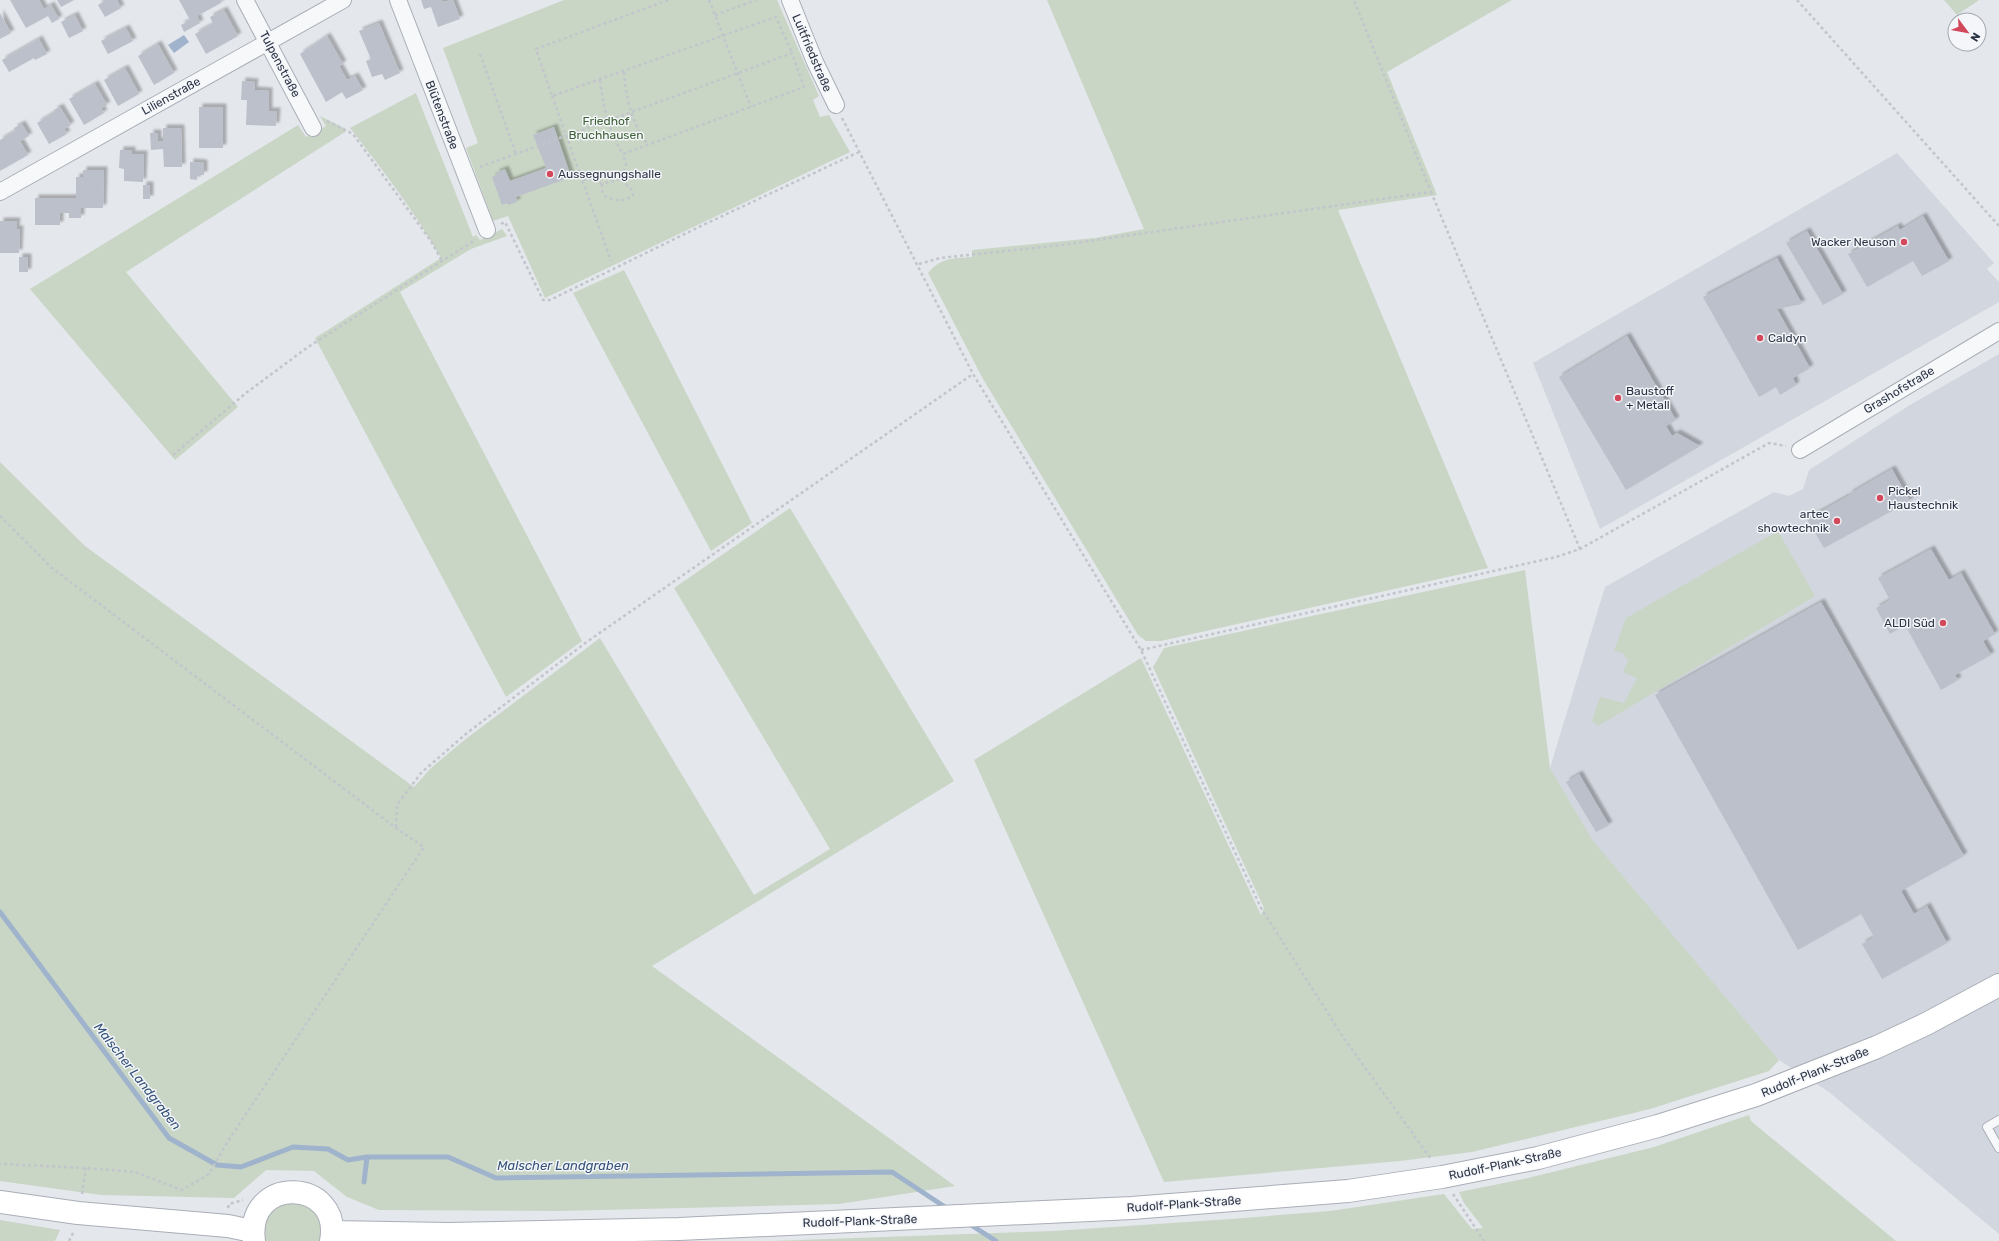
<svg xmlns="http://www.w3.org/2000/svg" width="1999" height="1241" font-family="Rubik,sans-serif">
	<defs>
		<filter id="shadow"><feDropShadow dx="3.5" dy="-3.5" stdDeviation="1" flood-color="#0004"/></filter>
	</defs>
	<rect width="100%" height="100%" fill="#e4e7ec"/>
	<path fill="#d2d6de" d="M1897,153L1994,263L1987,269L1999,282V302L1600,529L1533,363Z
		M1999,354V1234L1829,1092L1779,1060L1592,841L1550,768L1605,587L1774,492L1789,496L1803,489L1809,470L1910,405Z"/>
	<path fill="#c9d6c5" d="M564,0H777L819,96L813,100L820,117L829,115L850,152L545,298L508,216L493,221L466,148L478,143L443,48Z
		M1047,0H1512L1387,72L1437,195L1338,210L1488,568L1161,641H1146L1138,635L983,379L928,273C942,257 952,259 972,257V250L1095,238L1144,229Z
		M1944,0H1979L1957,15Z
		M416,93L473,237L476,235L480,240L502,229L507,236L471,249L400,292L582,641L506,697L315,338L441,258C415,212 382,169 350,128Z
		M320,116L346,129L345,132L126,272L238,407L175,460L30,289L298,125L306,137L326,126Z
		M624,270L752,523L711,551L573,293Z
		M0,462L85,546L414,787L431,768L467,738L600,638L754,895L830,849L674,588L790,508L954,781L652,966L955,1186L839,1204L560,1211L379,1210L347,1197L314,1171L266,1170L234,1198L101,1195L0,1181Z
		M1778,531L1815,596L1598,726L1592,721L1600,697L1624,703L1637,678L1623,672L1628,661L1623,653L1614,651L1626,618Z
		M1525,570L1550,768L1593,841L1779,1060L1769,1071L1650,1109L1472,1152L1400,1161L1164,1182L974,760L1141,658L1261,915L1264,908L1153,667L1164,648Z
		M1749,1115L1751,1121L1896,1241H770L1054,1231L1231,1219L1330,1211L1444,1194L1472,1229L1483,1228L1464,1203L1459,1192L1528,1178L1654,1147Z
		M304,1202L320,1216L322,1241H263L262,1224L273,1206Z
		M0,1220L60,1230L55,1241H0Z"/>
	<path fill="#9fb4cc" d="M184,35L189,42L174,53L168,45Z"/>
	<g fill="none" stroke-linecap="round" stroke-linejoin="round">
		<path stroke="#9fb4cc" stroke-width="5" d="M0,912L169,1138L217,1165L241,1167L293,1147L328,1149L348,1160L367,1157H448L496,1178L892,1172L948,1209
			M364,1182L367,1157
			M968,1223L996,1241"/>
	</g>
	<path fill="#bbc0ca" filter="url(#shadow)" d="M10,0H39L44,9L51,5L59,19L52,23L48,16L26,28Z
		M57,0H74L61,7Z
		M106,0H117L121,8L105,17L98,5Z
		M179,0H220L221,3L197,16L200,23L184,32L181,25L190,20Z
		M421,0H441L442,2L453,0L460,19L438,27L431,7L424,9Z
		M224,10L238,36L206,54L195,34L213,24L210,17Z
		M0,13L11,33L0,39Z
		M75,15L83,31L69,38L61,22Z
		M379,23L400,73L385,80L382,74L372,77L366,61L371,59L359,31Z
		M126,28L133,41L108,54L101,41Z
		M327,36L343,64L339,66L347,80L355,76L363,90L346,99L342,92L326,102L300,54Z
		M39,39L47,54L35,60L34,58L9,72L2,60Z
		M158,44L174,73L154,85L138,56Z
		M125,68L139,94L118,106L104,80Z
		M242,81L255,82L254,90L269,91V111H277L276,126L246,125L247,100H241Z
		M95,84L107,105L101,108L104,113L84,125L69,99Z
		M60,107L71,125L64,129L67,134L49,144L37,123L55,112L54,110Z
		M199,107H223V148H199Z
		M22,124L29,136L20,141L28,155L0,171V140L15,131L14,128Z
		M554,127L571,177L516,197L517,202L508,205L507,203L502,205L492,177L497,175L496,173L505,169L510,181L546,168L533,135Z
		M163,128H181L182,167H164L163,149L151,150L150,133H158V141H163Z
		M120,150H132V154H144L143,182L124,181V169L119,168Z
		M190,162L204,163V175H197V180L190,179Z
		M83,170H104L103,208H81V218H69V213H60V225H35V198H76V177H83Z
		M143,185H150V199H143Z
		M1923,216L1949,261L1922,276L1913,261L1867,287L1848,254L1898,226L1900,230Z
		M0,221H17L16,229H20L19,253H0Z
		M1807,231L1843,294L1823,305L1786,243Z
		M19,257H28V272H19Z
		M1777,258L1802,304L1777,309L1810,368L1793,378L1796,385L1780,395L1776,387L1759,397L1703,297Z
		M1627,336L1676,420L1666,426L1672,436L1677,433L1700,446L1626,490L1559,377Z
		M1892,469L1910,501L1824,548L1807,519L1850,495L1849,494Z
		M1931,549L1949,580L1961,573L1995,634L1983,641L1991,655L1955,675L1958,680L1941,690L1905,625L1890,634L1876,608L1890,600L1878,578Z
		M1821,602L1964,856L1901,891L1914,914L1927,906L1947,943L1882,979L1862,944L1874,937L1861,914L1798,950L1655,695Z
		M1579,774L1609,825L1596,832L1566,782Z"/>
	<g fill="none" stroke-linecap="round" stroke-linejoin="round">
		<g stroke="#a9aeb7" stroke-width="10">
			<path id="lane" d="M1999,1120L1987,1127L1999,1148"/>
		</g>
		<g stroke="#a9aeb7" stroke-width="18">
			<path id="street" d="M245,0L313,128
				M398,0L487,230
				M790,0L815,62L836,105
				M0,192L343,0
				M1800,450L1999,331"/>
		</g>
		<g stroke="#a9aeb7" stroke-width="24">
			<path id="secondary" d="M0,1202L78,1213L228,1226L252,1231
				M332,1232L448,1234L679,1229L1132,1208L1348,1191L1442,1177L1538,1158L1658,1126L1756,1095L1877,1047L1926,1024L1999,985
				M254,1241C245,1174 343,1178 331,1241"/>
		</g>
		<path stroke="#c2c5cb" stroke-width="2.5" stroke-dasharray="3 3" stroke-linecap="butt" d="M668,0L536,49L552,96L776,17L792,53L793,52
			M709,0L751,107
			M1797,0L1999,226
			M715,15L756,0
			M480,54L516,154
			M624,72C626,98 632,124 648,145
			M552,96L611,261
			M842,118L973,374L1141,650L1261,908L1343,1037L1431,1159
			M327,121L353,134L431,241L442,261
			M480,167C584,129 688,92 792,53L804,87L623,154C609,131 603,107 600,80
			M583,180L588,178L602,184L621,179L626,165L623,154
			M602,184V191L605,196C615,201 625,203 633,195V191L621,179
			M1431,192L1580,549
			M501,224L505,222L543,300H550L703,225L859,152
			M919,264L940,258L1061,245L1431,192L1354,0
			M173,455L246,393L308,347L475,240
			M0,516L52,568L396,828L424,847L228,1141L209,1174L182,1190L135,1172L86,1168L0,1164
			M1141,650L1556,557L1580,549L1769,443L1786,446
			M396,827L397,805L421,773L467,733L588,641L973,374
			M82,1194L86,1168
			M1453,1194L1484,1241
			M228,1208L229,1204L243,1200
			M69,1241L74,1231"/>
		<use href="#lane" stroke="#f7f8fa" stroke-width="8"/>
		<use href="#street" stroke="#f7f8fa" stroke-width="16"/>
		<use href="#secondary" stroke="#fff" stroke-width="22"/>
	</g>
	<g fill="#d1495b" stroke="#f4f6f9" stroke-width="1.5">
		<circle cx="550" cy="174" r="4"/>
		<circle cx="1904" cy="242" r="4"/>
		<circle cx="1760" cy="338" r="4"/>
		<circle cx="1618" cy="398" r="4"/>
		<circle cx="1880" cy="498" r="4"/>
		<circle cx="1837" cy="521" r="4"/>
		<circle cx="1943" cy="623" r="4"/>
	</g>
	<g text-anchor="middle" stroke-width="3" stroke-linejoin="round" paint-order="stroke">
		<g font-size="12" fill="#2b3445" stroke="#f4f6f9">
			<text transform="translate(812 53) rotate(67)" y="4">Luitfriedstraße</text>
			<text transform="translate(280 64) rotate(62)" y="4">Tulpenstraße</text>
			<text transform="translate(171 96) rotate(-29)" y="4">Lilienstraße</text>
			<text transform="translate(442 115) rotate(69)" y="4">Blütenstraße</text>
			<text transform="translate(1899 390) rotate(-31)" y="4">Grashofstraße</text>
			<text transform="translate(1815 1072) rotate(-22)" y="4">Rudolf-Plank-Straße</text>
			<text transform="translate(1505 1164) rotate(-12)" y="4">Rudolf-Plank-Straße</text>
			<text transform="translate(1184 1204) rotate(-4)" y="4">Rudolf-Plank-Straße</text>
			<text transform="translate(860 1221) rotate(-2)" y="4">Rudolf-Plank-Straße</text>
		</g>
		<g font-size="12" fill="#3f6138" stroke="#f4f6f9">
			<text x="606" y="125">Friedhof<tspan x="606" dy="14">Bruchhausen</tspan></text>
		</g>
		<g font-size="12" fill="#2b3445" stroke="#f4f6f9" text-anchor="start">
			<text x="558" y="178">Aussegnungshalle</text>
			<text x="1896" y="246" text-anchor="end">Wacker Neuson</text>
			<text x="1768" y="342">Caldyn</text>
			<text x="1626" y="395">Baustoff<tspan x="1626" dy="14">+ Metall</tspan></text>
			<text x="1888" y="495">Pickel<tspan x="1888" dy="14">Haustechnik</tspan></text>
			<text x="1829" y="518" text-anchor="end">artec<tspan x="1829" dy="14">showtechnik</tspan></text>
			<text x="1935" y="627" text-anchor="end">ALDI Süd</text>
		</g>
		<g font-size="13" font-style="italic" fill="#34527a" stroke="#f4f6f9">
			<text transform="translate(138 1076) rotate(52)" y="5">Malscher Landgraben</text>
			<text x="563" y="1170">Malscher Landgraben</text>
		</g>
	</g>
	<g transform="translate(1967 32) rotate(122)"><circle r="19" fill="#f4f6f9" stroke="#a4a8b1"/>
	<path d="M0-3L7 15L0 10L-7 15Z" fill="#d1495b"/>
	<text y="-6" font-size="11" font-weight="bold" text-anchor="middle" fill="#2b3445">N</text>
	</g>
</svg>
